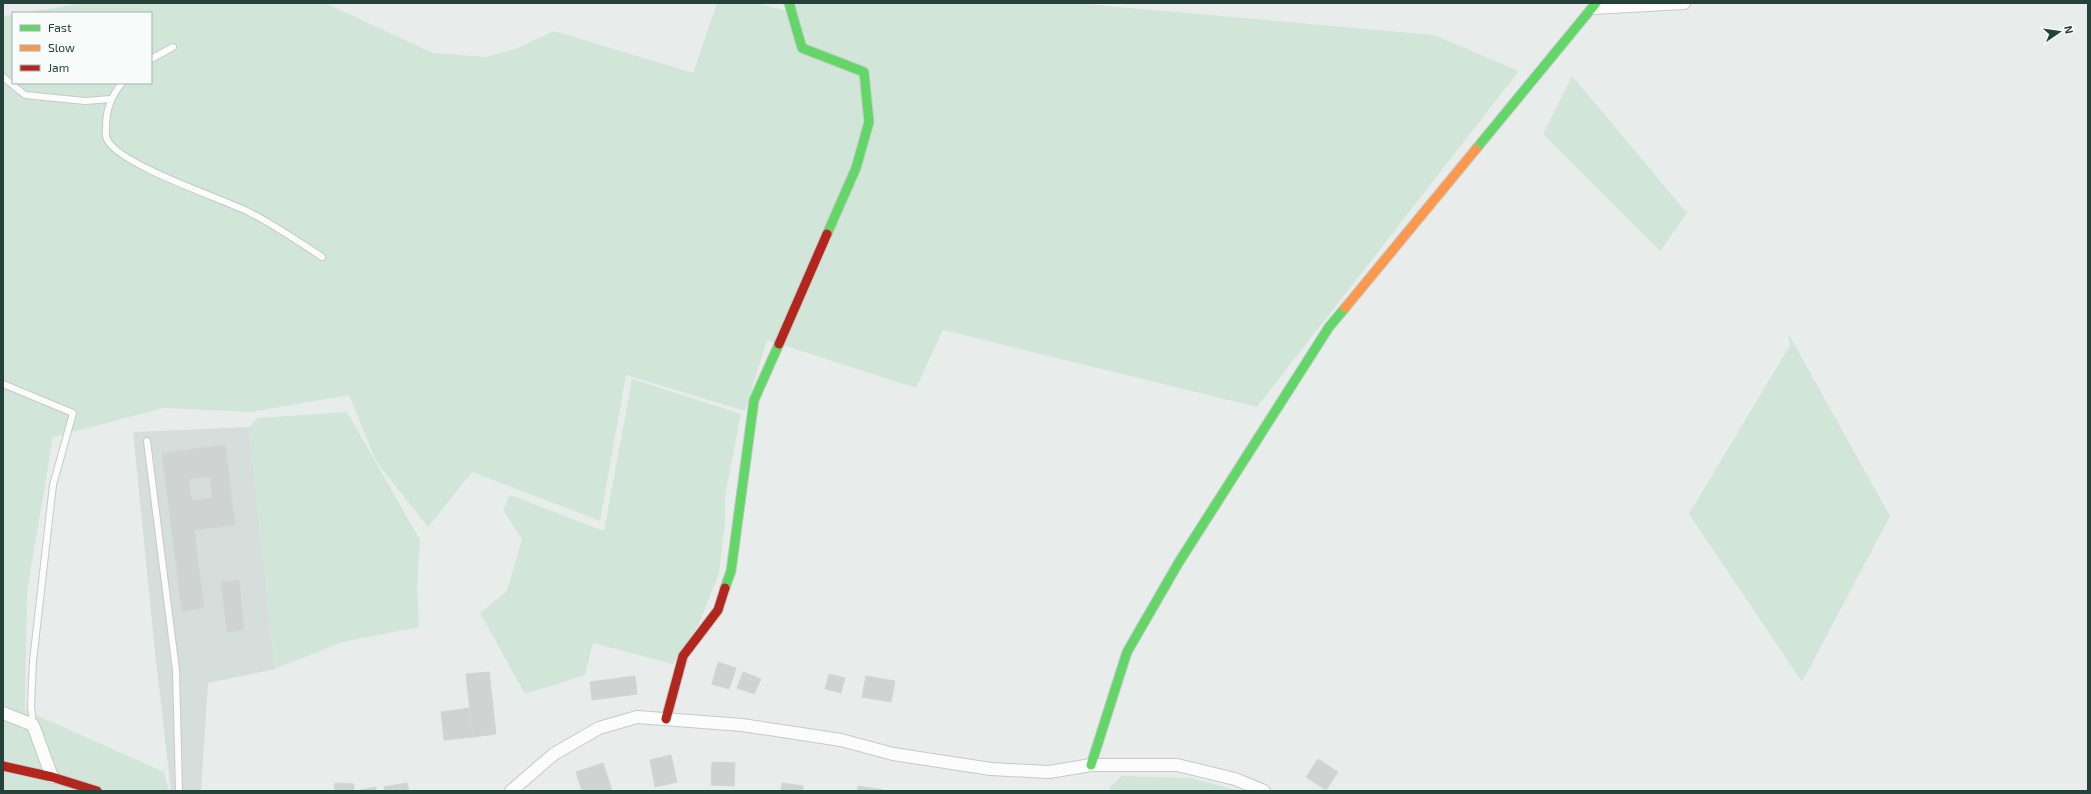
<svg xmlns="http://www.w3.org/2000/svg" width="2091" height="794" font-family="'Exo 2',sans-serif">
	<rect width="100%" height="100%" fill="#e8edeb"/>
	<path fill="#d6dedb" d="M249,427L275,669L208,683L201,791H171L155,652L133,432Z"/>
	<path fill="#d1e6d8" d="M83,3H325L433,53L486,57L518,48L554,31L693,73L717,3H755L786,11L789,3H1074L1434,35L1519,71L1257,407L943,330L916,388L767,340L745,411L626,375L600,521L472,472L428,527L376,461L349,395L251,412L164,408L53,437L27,591L25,710L164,772L169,791H3V16L13,15V83H151V13H23Z
		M1572,76L1687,213L1660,251L1543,134Z
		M1788,333L1890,516L1802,682L1689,514L1790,345Z
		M632,379L741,414L725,496V522L719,573L698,626L673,664L593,643L585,675L525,694L480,613L507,591L522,539L503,510L510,495L604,531Z
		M347,412L420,540L417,587L419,627L343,642L275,669L249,427L258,418Z
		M1122,776L1191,778L1240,791H1109L1111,786Z"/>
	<path fill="#cfd4d2" stroke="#d1d6d4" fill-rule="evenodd" d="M225,445L235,525L194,530L204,608L182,611L162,453ZM210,476L213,498L192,501L188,479Z
		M239,580L244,630L227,632L221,582Z
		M718,662L736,668L729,689L712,684Z
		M489,672L496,734L473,737L466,674Z
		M743,672L761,679L754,694L737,688Z
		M829,674L845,678L841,693L825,689Z
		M635,676L637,694L592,700L590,682Z
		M866,676L895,681L891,702L862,697Z
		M470,708L473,737L444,740L441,712Z
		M671,755L677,782L655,787L650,760Z
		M1318,759L1338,772L1326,790L1306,777Z
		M712,762L735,763L734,786L711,785Z
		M603,763L612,791H582L576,772Z
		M335,783L354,784V791H334Z
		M407,783L409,791H385L384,787Z
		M782,783L803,786V791H781Z
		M858,786L884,790V791H857Z
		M376,787V791H356Z"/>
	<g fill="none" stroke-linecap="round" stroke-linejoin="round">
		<g stroke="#c5cac8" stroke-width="8">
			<path id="lane" d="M151,59L173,47
				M3,77L25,95L85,101L110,99
				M122,83C111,97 106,109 106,127C106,131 105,136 107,139C117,164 220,198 247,211C273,224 298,241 322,257
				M3,384L73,413L53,485L33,661L31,706L33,725
				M147,441L176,670L179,791"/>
		</g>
		<g stroke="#c5cac8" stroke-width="14">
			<path id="street" d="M1594,8L1684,3
				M3,713L33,725L52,777
				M511,791L554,754L599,728L637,717L742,725L841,740L893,754L991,769L1049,772L1091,765H1177L1235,779L1264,791"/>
		</g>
		<g stroke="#c3cbc8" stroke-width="11">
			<path id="fast" d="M789,3L802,48L864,72L869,122L856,168L827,234
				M1476,149L1596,3
				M725,588L731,571L754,400L779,344
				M1091,765L1127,652L1179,562L1329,327L1345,308"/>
		</g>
		<g stroke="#c3cbc8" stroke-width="11">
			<path id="slow" d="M1345,308L1476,149"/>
		</g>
		<g stroke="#c3cbc8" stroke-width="11">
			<path id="jam" d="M779,344L827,234
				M666,719L683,656L718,610L725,588
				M3,766L52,777L97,791"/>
		</g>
		<use href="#lane" stroke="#fcfcfc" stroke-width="6"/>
		<use href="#street" stroke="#fcfcfc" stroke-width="12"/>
		<use href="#fast" stroke="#63d668" stroke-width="9"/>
		<use href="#slow" stroke="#ff974d" stroke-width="9"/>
		<use href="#jam" stroke="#b3261e" stroke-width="9"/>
	</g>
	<rect width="2091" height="794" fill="none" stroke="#24423a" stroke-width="8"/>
	<rect x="12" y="12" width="140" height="72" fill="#f7fbf9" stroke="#a3b1ad"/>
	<rect x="20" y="25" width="20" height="6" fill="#63d668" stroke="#a3b1ad"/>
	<text x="48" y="32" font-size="12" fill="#24423a">Fast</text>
	<rect x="20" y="45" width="20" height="6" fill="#ff974d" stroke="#a3b1ad"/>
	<text x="48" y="52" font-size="12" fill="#24423a">Slow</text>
	<rect x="20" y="65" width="20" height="6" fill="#b3261e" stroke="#a3b1ad"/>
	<text x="48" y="72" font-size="12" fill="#24423a">Jam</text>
	<g transform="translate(2059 32) rotate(77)" stroke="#f7fbf9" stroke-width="3" paint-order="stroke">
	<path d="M0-3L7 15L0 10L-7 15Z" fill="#24423a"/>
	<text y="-6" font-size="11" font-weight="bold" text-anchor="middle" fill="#24423a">N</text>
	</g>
</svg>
